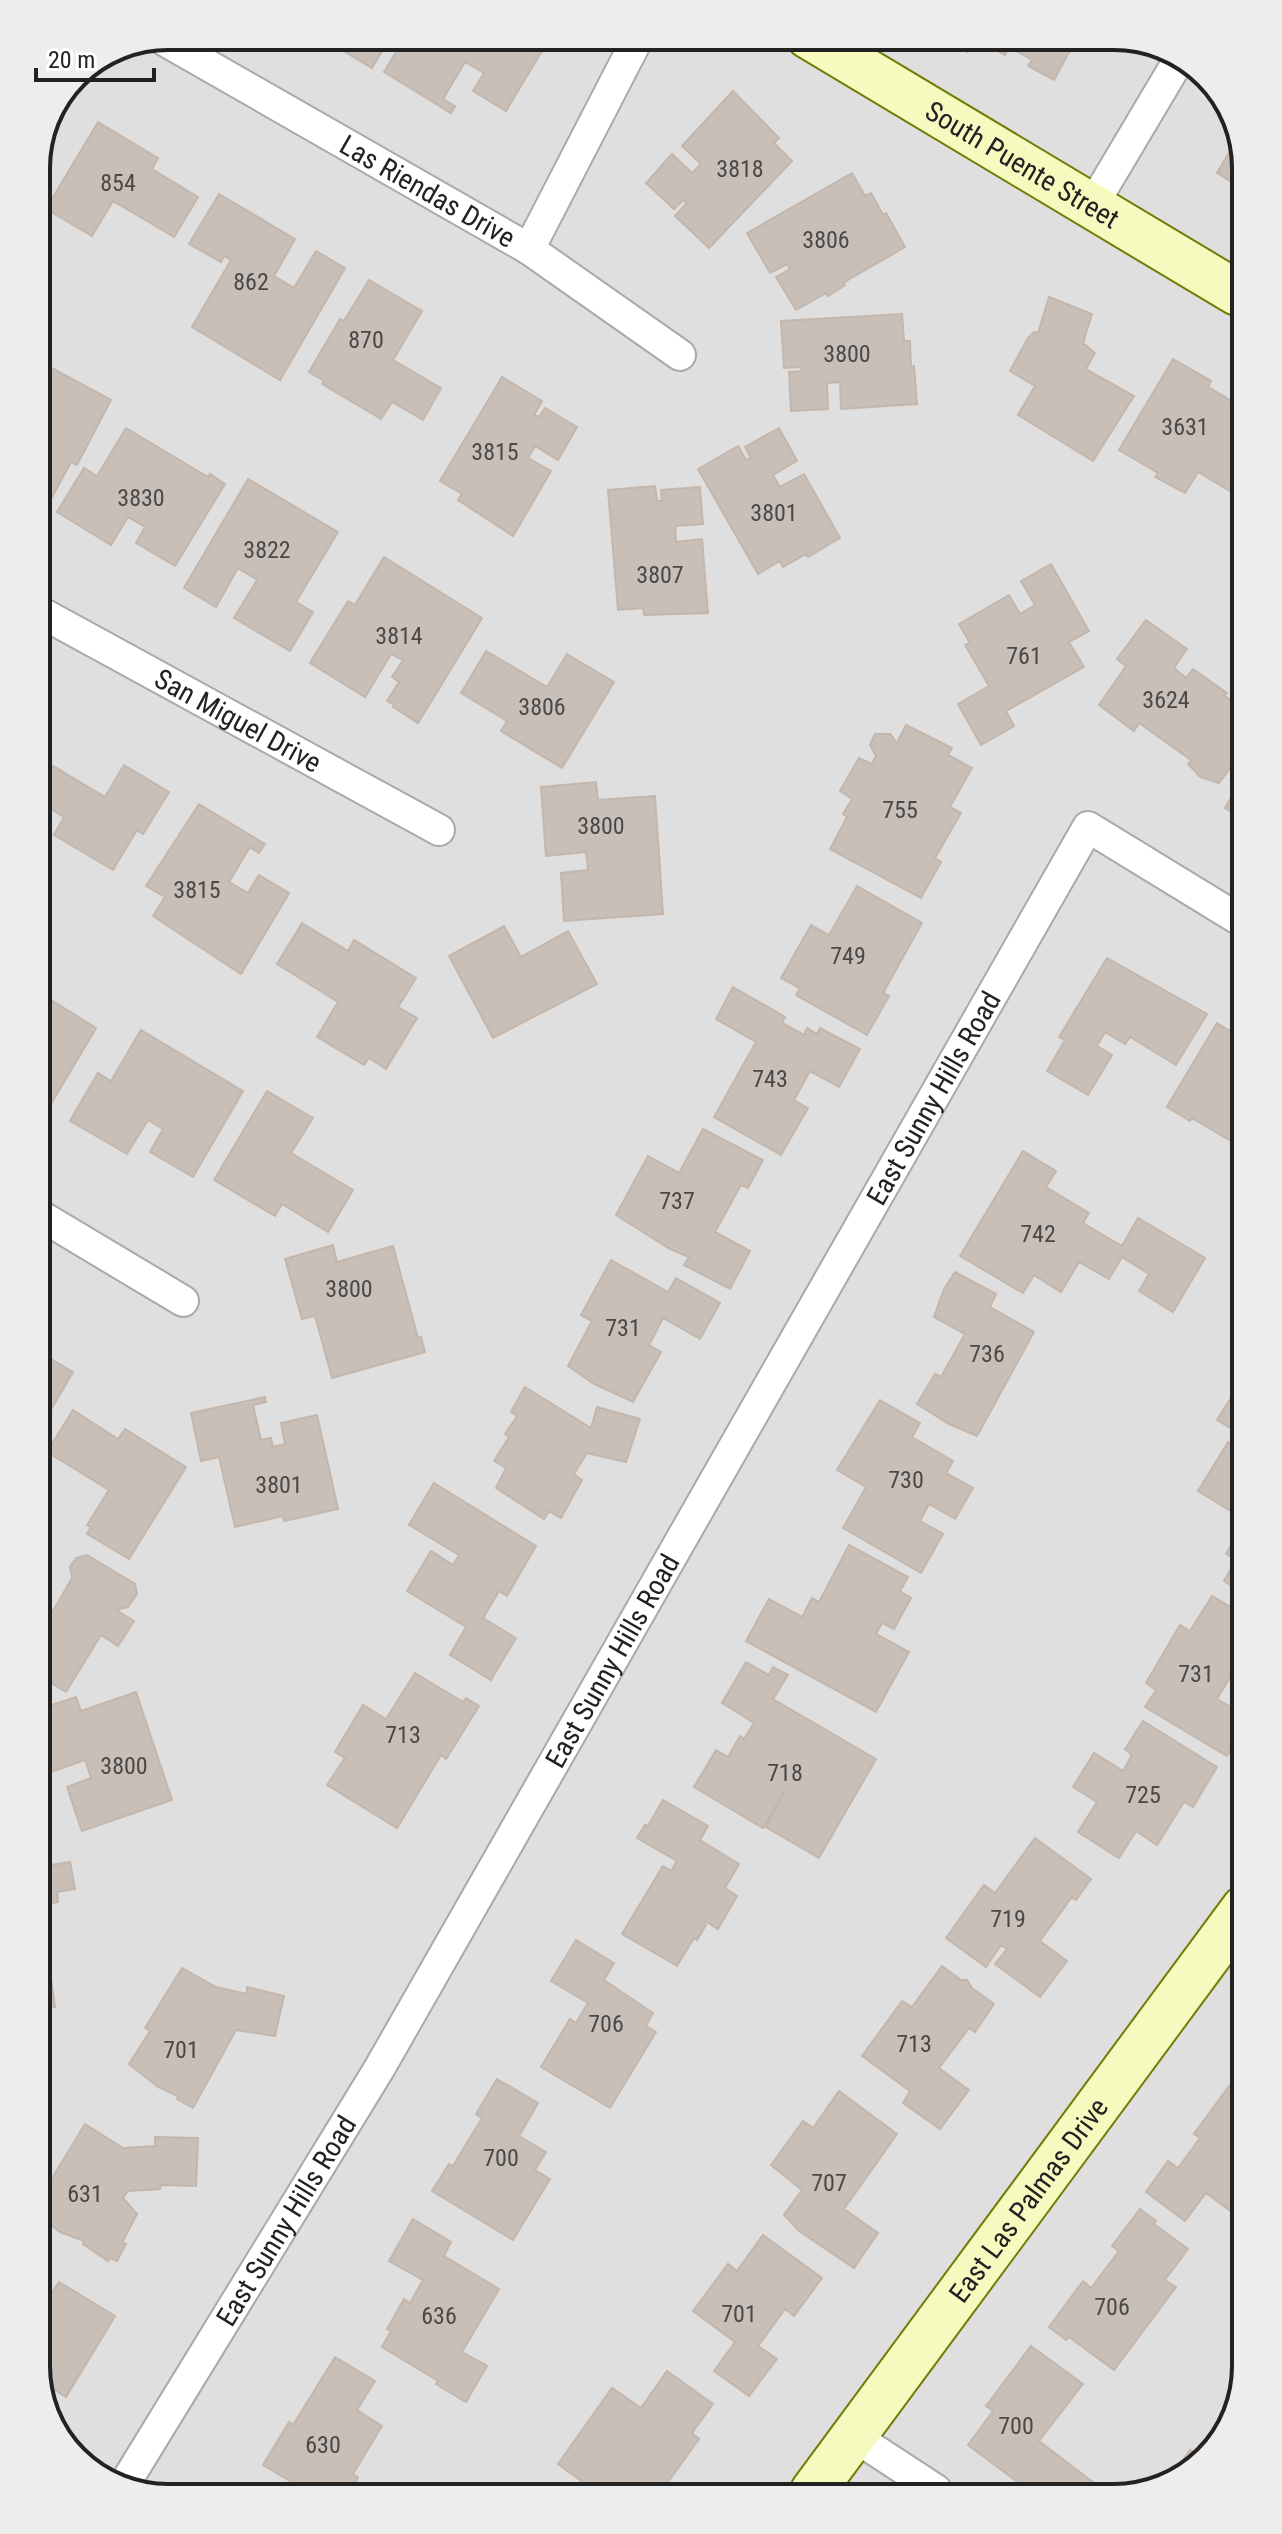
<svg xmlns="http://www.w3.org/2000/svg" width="1282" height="2534" font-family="'Roboto Condensed',sans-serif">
	<rect width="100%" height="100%" fill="#f2efe9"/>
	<path fill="#e0dfdf" d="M168,36H1123L1194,63L1236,118L1246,2366L1223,2440L1164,2488L160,2498L94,2475L46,2416L36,160L75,74Z"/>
	<path fill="#c7bfb8" stroke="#c4b6ab" stroke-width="2" d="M319,36H391L372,68Z
		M406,36H551L506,111L473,91L484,73L465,62L443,99L455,106L451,113L384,72Z
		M939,36H1078L1054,80L1028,66L1032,60L1010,47L1005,55L974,38L967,52Z
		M733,91L779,138L774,143L792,161L709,248L675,216L687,203L683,200L674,209L646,183L672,154L692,173L701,164L682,146Z
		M98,122L158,158L152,169L198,197L174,237L113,201L92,236L46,209Z
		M1236,141V185L1217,173Z
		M852,173L865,196L871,193L883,215L886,213L905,247L843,283L845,285L828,296L826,293L796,310L776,277L790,269L787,264L770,273L747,233Z
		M219,194L295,239L274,276L294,288L316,251L345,268L280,380L192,327L231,260L224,256L221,262L189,244Z
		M369,280L422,311L393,360L441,388L423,420L392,402L381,419L322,384L324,381L309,372L340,319L344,321Z
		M1049,297L1092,314L1083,343L1095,353L1086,369L1134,396L1093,461L1018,415L1035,386L1010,371L1028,338L1034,332L1038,333Z
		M902,314L904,341H910L911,367L914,366L917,404L841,409L840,382L827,383L828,409L791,411L789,372L802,371L801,367L784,368L781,321Z
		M37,356L48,362L46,365L111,400L77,465L71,462L49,503L38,497Z
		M1173,359L1211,381L1208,387L1237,404L1238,496L1198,472L1185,493L1155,477L1158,473L1119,450Z
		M502,377L542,401L534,415L539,417L545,408L577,427L558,460L535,446L528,458L551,471L513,536L458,500L462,494L440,481Z
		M126,428L208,477L210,474L225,484L175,566L136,543L145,527L128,517L111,545L57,512L84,468L97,476Z
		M779,428L797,461L773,475L780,487L804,474L840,538L808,557L806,554L783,567L780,561L758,574L698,469L738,446L746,460L751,458L745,447Z
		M248,479L338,532L296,602L313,612L290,651L234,618L257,580L238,568L216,607L184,588Z
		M655,486L657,501H662L661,490L700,487L703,524L675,526L676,542L702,539L708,613L644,615L643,608L618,610L608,490Z
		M384,557L482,618L418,723L393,707L394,705L387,701L399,682L392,677L403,660L391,654L365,697L310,663L348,601L355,605Z
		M1051,564L1089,631L1069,642L1084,667L1006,711L1014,726L981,745L958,704L989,686L965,645L970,643L959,624L1009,595L1020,614L1035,605L1021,581Z
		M1146,620L1187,649L1174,668L1186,678L1193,669L1227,693L1224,695L1239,706V756L1219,783L1200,777L1188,764L1191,760L1139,723L1134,731L1099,705L1126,666L1117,659Z
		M486,651L547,687L567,654L614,682L562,768L501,731L507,721L461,693Z
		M906,725L952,748L948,755L972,768L950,807L961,813L935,858L941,862L921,898L830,849L847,817L843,814L852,799L840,791L859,758L872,764L876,756L870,745L875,734H890L897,743Z
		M124,765L169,792L143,834L137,830L113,870L54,835L64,817L39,802V781L43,784L53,766L105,797Z
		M596,782L598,800L655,796L663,914L564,921L561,873L588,870L586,852L546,856L541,787Z
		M1239,784V817L1225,808Z
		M199,804L265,844L259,853L250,847L229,882L248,893L259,875L289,893L241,974L153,916L165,897L146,886Z
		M857,886L922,923L883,993L889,996L867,1035L796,995L800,988L781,978L811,925L829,935Z
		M302,923L348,951L354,940L416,978L398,1007L417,1018L386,1069L369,1058L364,1065L317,1037L338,1002L277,964Z
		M504,926L521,957L568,931L597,984L493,1038L449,956Z
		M1107,958L1207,1014L1176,1065L1130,1037L1125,1044L1105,1032L1097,1046L1112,1055L1088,1095L1047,1071L1065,1040L1059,1037Z
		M733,987L785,1017L782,1023L804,1035L807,1028L817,1034L820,1028L860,1049L839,1087L810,1071L794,1100L808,1108L781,1155L714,1117L756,1042L716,1019Z
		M40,993L96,1028L44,1116L40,1114Z
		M1217,1023L1240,1037L1241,1147L1192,1118L1190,1121L1167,1107Z
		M141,1030L243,1091L193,1177L150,1152L163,1129L148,1120L127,1154L70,1121L98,1073L111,1081Z
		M267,1091L313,1118L291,1153L353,1190L328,1232L282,1204L275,1216L214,1180Z
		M703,1129L763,1160L748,1188L741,1185L715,1232L750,1251L730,1289L684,1265L689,1257L670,1249L616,1215L648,1156L679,1173Z
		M1023,1151L1056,1171L1046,1187L1089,1213L1083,1223L1122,1246L1138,1218L1205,1258L1173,1312L1139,1291L1149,1274L1122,1257L1109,1279L1079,1262L1061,1292L1034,1275L1023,1293L960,1256Z
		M333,1245L337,1262L393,1246L418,1338L421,1337L425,1352L332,1378L315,1316L302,1319L285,1259Z
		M611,1260L668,1292L676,1278L720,1303L700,1339L663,1318L649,1345L661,1352L633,1402L594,1384L568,1366L592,1321L581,1315Z
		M955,1272L996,1294L990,1307L1034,1332L977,1436L949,1424L917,1404L935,1374L941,1377L965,1334L934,1317L944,1289Z
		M41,1353L73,1372L42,1425Z
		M525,1387L591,1428L597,1407L640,1419L626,1462L587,1453L574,1474L582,1480L561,1518L549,1511L544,1519L496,1488L506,1468L494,1461L509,1437L505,1434L517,1416L511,1412Z
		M1238,1387L1242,1389V1435L1217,1420Z
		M265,1397L266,1402L253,1405L261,1440L271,1438L273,1447L285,1444L281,1423L317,1415L338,1509L284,1521L283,1516L235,1527L219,1457L201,1461L191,1413Z
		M880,1400L920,1423L912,1437L953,1461L946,1473L973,1488L955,1519L929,1504L920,1521L943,1534L921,1573L843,1528L866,1487L837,1470Z
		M73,1410L118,1439L125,1429L186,1467L129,1559L87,1534L91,1527L87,1525L109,1490L47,1452Z
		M1228,1442L1242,1450V1518L1198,1491Z
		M434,1483L536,1546L507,1596L499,1591L483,1618L516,1638L491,1680L450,1655L466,1627L407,1591L431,1551L453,1565L459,1555L409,1525Z
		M1242,1528L1243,1593L1224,1581L1236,1560L1226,1554Z
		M849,1545L908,1577L900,1591L911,1598L894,1629L882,1623L876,1634L909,1652L876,1712L746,1641L769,1599L802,1617L812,1598L819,1602Z
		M87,1555L135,1584L137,1594L128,1607L116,1610L134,1621L118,1646L101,1635L66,1692L43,1678L42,1605L53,1611L72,1578L70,1567L76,1558Z
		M1212,1596L1243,1614V1671L1238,1680L1231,1676L1217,1699L1243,1714V1727L1227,1756L1145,1707L1156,1690L1146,1683L1180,1625L1190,1631Z
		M746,1662L769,1675L773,1667L788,1675L773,1699L876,1759L819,1858L766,1827L785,1790L763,1828L694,1787L716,1750L728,1757L740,1736L744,1739L754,1723L722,1703Z
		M415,1673L463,1702L466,1698L479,1706L446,1759L441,1755L397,1828L327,1785L345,1758L335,1752L363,1705L386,1719Z
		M136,1692L172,1800L82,1831L67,1787L91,1778L85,1760L48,1773L43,1759V1708L76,1697L81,1711Z
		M1143,1721L1217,1767L1193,1807L1184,1802L1157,1845L1136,1831L1119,1858L1078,1832L1097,1802L1073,1787L1094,1753L1123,1771L1132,1755L1125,1749Z
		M663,1800L708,1826L700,1840L739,1864L725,1888L737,1896L718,1929L705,1921L704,1924L706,1925L697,1940L694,1938L677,1966L622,1934L663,1866L671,1871L677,1861L637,1838L645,1825L648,1826Z
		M1035,1838L1091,1879L1076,1900L1072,1897L1040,1941L1067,1961L1040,1997L995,1964L1007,1949L1001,1945L986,1967L946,1938L984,1885L995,1893Z
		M50,1856L51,1865L70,1862L75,1889L57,1892L58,1902L44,1905V1858Z
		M44,1930L55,2007L44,2009Z
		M576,1940L614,1963L604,1980L653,2013L646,2026L656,2032L610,2108L541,2067L570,2019L576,2023L588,2003L551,1981Z
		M942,1966L961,1980H967L972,1988L994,2004L975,2032L969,2028L939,2068L969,2090L940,2129L903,2103L910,2091L862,2056L902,2001L912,2007Z
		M182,1968L216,1987L247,1994V1987L284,1996L275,2036L236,2030L193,2108L177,2099L178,2096L158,2087L129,2064L150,2031L145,2028Z
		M497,2079L538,2103L519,2136L546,2152L535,2170L550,2179L513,2240L432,2191L449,2164L453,2166L482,2118L476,2114Z
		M1229,2086L1245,2097V2202L1236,2215L1206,2193L1185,2221L1146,2192L1168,2161L1178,2168L1200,2138L1194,2134Z
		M839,2091L897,2134L844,2209L878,2233L854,2268L799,2231L784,2215L802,2190L771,2165L803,2121L813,2128Z
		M85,2124L123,2148L155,2146V2137L198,2138L196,2186L161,2185L160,2189L128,2191L123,2198L137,2214L122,2243L126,2244L117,2261L110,2258L108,2261L83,2244L84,2241L60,2232L45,2220V2190Z
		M1140,2209L1156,2221L1154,2224L1188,2249L1165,2280L1176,2287L1114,2370L1069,2337L1066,2340L1049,2327L1083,2281L1091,2288L1119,2251L1112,2246Z
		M413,2219L451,2242L444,2256L499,2289L462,2352L487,2366L466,2402L436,2384L438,2381L382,2347L391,2331L387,2329L404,2299L410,2303L423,2280L389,2261Z
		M763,2235L822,2278L794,2316L785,2309L758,2346L777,2359L749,2396L714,2371L735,2342L693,2311L728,2264L737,2271Z
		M59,2282L115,2316L66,2397L46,2384L45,2303Z
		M1031,2346L1083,2384L1039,2441L1102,2489H1027L968,2445L993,2411L986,2406Z
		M335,2357L375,2381L357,2410L382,2426L353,2474L358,2478L347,2496H315L263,2465L289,2422L293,2425Z
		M667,2371L713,2404L692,2433L699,2439L660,2493L599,2494L558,2464L612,2388L641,2408Z
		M1190,2450L1201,2458L1164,2488Z"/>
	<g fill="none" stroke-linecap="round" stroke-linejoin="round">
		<g stroke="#a9a9a9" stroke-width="34">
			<g id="street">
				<path id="s1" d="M162,39L529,249L639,36"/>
				<path d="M1092,206L1180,58"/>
				<path d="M529,249L680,355"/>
				<path id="s2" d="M38,611L439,830"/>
				<path d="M41,1216L183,1301"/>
				<path d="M852,2435L936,2490"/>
				<path id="s3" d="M124,2485L379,2069L1088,827L1240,920"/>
			</g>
		</g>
		<g stroke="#707d05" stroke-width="48">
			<g id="secondary">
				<path id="s4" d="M808,36L1237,293"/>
				<path id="s5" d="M813,2491L1244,1908"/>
			</g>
		</g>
		<use href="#street" stroke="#fff" stroke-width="30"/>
		<use href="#secondary" stroke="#f7fabf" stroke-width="44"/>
	</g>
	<g text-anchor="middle" stroke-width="8" stroke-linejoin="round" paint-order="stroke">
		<g font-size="24" fill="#4b4948">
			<text x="740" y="177">3818</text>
			<text x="118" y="191">854</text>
			<text x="826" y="248">3806</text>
			<text x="251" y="290">862</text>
			<text x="366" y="348">870</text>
			<text x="847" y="362">3800</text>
			<text x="1185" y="435">3631</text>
			<text x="495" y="460">3815</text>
			<text x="141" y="506">3830</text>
			<text x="774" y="521">3801</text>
			<text x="267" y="558">3822</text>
			<text x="660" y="583">3807</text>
			<text x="399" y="644">3814</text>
			<text x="1024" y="664">761</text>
			<text x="1166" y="708">3624</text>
			<text x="542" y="715">3806</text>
			<text x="900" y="818">755</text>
			<text x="601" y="834">3800</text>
			<text x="197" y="898">3815</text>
			<text x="848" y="964">749</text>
			<text x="770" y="1087">743</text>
			<text x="677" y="1209">737</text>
			<text x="1038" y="1242">742</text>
			<text x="349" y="1297">3800</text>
			<text x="623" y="1336">731</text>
			<text x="987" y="1362">736</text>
			<text x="906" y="1488">730</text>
			<text x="279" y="1493">3801</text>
			<text x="1196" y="1682">731</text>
			<text x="403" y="1743">713</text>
			<text x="124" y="1774">3800</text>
			<text x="785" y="1781">718</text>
			<text x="1143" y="1803">725</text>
			<text x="1008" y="1927">719</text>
			<text x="606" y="2032">706</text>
			<text x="914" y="2052">713</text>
			<text x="181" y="2058">701</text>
			<text x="501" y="2166">700</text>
			<text x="829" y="2191">707</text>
			<text x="85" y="2202">631</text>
			<text x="1112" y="2315">706</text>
			<text x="739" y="2322">701</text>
			<text x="439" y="2324">636</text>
			<text x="1016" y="2434">700</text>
			<text x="323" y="2453">630</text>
		</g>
		<g font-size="28" fill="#222" stroke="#fff">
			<text dy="10" stroke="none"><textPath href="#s4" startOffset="250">South Puente Street</textPath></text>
			<text dy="10" stroke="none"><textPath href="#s1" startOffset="306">Las Riendas Drive</textPath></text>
			<text dy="10" stroke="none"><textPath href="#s2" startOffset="228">San Miguel Drive</textPath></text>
			<text dy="10" stroke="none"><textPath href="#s3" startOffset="1606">East Sunny Hills Road</textPath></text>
			<text dy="10" stroke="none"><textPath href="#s3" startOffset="958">East Sunny Hills Road</textPath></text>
			<text dy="10" stroke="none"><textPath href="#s5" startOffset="362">East Las Palmas Drive</textPath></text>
			<text dy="10" stroke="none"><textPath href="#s3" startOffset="310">East Sunny Hills Road</textPath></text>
		</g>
	</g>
	<path d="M0 0H1282V2534H0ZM168 50H1114A118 118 0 0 1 1232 168V2366A118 118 0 0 1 1114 2484H168A118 118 0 0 1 50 2366V168A118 118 0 0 1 168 50Z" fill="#ededed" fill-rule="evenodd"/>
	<path fill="none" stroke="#222" stroke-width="4" d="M168 50H1114A118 118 0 0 1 1232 168V2366A118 118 0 0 1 1114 2484H168A118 118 0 0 1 50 2366V168A118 118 0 0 1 168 50Z"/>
	<path d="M36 68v12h118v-12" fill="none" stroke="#222222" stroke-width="4"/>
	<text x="48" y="68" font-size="24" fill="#222222" stroke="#ffffff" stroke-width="6" paint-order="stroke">20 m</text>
</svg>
